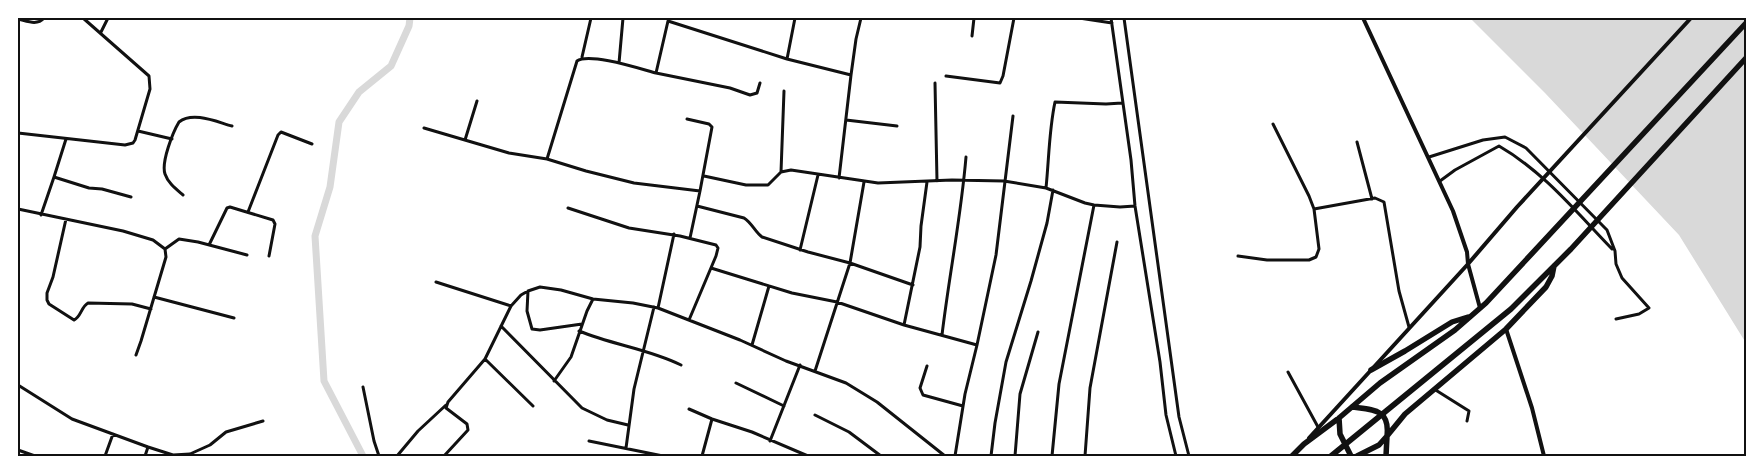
<svg xmlns="http://www.w3.org/2000/svg" width="1764" height="474" font-family="'Nunito Sans',sans-serif">
	<rect width="100%" height="100%" fill="#fff"/>
	<path fill="#d9d9d9" d="M1470,18H1746V343L1679,235L1545,93Z"/>
	<g fill="none" stroke-linecap="round" stroke-linejoin="round">
		<path stroke="#d9d9d9" stroke-width="7" d="M363,456L324,381L315,236L330,187L339,122L359,92L391,66L409,26L410,18"/>
		<path stroke="#111" stroke-width="3" d="M1079,18L1112,23
			M1111,18L1131,160L1135,206L1160,362L1166,415L1176,456
			M1124,18L1179,417L1189,456
			M18,19C27,21 37,26 44,18
			M101,32L108,18
			M972,36L974,18
			M582,57L591,18
			M787,59L795,18
			M619,63L623,18
			M656,73L730,88L750,95L757,93L760,83
			M851,75L856,39L861,18
			M946,76L1000,83L1003,76L1014,18
			M935,83L937,181
			M846,120L897,126
			M1273,124L1309,196L1314,209L1375,198L1384,202L1399,291L1409,327
			M424,128L509,153L547,159L586,171L634,183L700,191L712,127L709,124L687,119
			M138,131L172,139
			M18,133L125,145L133,143L135,140L150,89L149,76L83,18
			M66,139L54,177L89,188L102,189L131,197
			M465,140L477,101
			M1357,142L1372,199
			M1429,157L1483,140L1505,137L1526,148L1607,230L1615,251L1616,264L1622,278L1649,308L1639,314L1616,319
			M547,159L577,61C589,52 641,69 656,73L668,21L787,59L851,75L839,178
			M781,172L784,91
			M704,176L746,185H768L781,172L791,170L878,183L952,180L1004,181L1046,188L1085,203L1094,205L1120,207L1135,206
			M1440,181L1455,170L1499,146C1544,172 1576,212 1612,249
			M927,182L921,226L920,247L904,325L977,345L996,255L1013,116
			M1046,188C1049,159 1049,130 1055,102L1106,104L1122,103
			M183,195C176,189 168,183 165,174C161,162 173,132 179,122C193,111 217,122 232,126
			M697,206L744,218C752,223 755,232 762,237L808,252L850,263L913,285
			M568,208L629,228L680,236L716,245L718,248L716,256L689,320
			M18,209L123,231L153,240L165,249L166,257L141,341L136,355
			M248,212L278,135L281,132L312,144
			M41,215L54,177
			M66,219L53,277L47,293V300L49,304L74,320C81,317 81,307 88,303L132,304L151,309
			M690,238L700,191
			M209,245L227,208L230,207L273,220L275,224L269,256
			M165,249L179,239L198,242L247,255
			M800,250L818,175
			M1238,256L1267,260H1309L1316,257L1319,249L1314,209
			M711,268L792,293L837,302L904,325
			M436,282L511,306
			M528,291L527,311L532,329L540,330L582,324
			M154,297L234,318
			M658,308L674,234
			M501,326L582,408L607,420L628,425
			M579,331C613,345 649,349 681,365
			M942,335C949,276 961,217 966,157
			M752,345L769,286
			M485,359L533,406
			M927,366L920,388L923,395L963,406
			M815,371L850,263L864,182
			M1288,372L1318,427
			M554,381L571,357L587,311L593,299
			M736,383L784,406
			M18,385L72,419L148,447
			M363,387L374,441L379,456
			M1434,389L1469,411L1467,421
			M689,409L712,419L752,432L808,456
			M815,415L849,432L881,456
			M589,441L663,456
			M770,441L800,365
			M626,448L634,389L654,307
			M18,450L35,456
			M105,456L113,434
			M145,456L148,447L173,455L190,454L210,445L226,432L263,421
			M397,456L418,431L446,405
			M444,456L468,430L467,424L446,408L448,402L485,359L511,306L521,295L528,291L540,287L561,290L593,299L633,303L658,308L740,340L786,361L846,383L877,402L945,456
			M702,456L712,419
			M955,456L965,394L977,345
			M991,456L995,423L1006,362L1031,281L1047,223L1053,190
			M1015,456L1020,394L1038,332
			M1052,456L1059,384L1094,205
			M1085,456L1090,388L1117,242"/>
		<path stroke="#111" stroke-width="4" d="M1363,18L1453,211L1467,252L1468,264L1480,308
			M1506,329L1532,408L1544,456
			M1309,438L1468,264L1517,207L1691,18"/>
		<path stroke="#111" stroke-width="5.5" d="M1371,370L1405,351L1452,322L1468,317
			M1352,407C1374,410 1390,409 1387,436L1379,445L1357,456
			M1339,418L1340,434L1351,456
			M1292,456L1304,444L1339,418L1380,383L1455,330L1486,303L1746,23
			M1331,456L1511,309L1571,249L1746,58
			M1386,456L1387,436L1405,414L1506,329L1546,287L1552,276L1554,266"/>
	</g>
	<rect width="1764" height="474" fill="none" stroke="#ffffff" stroke-width="38"/>
	<rect x="19" y="19" width="1726" height="436" fill="none" stroke="#111" stroke-width="2"/>
</svg>
